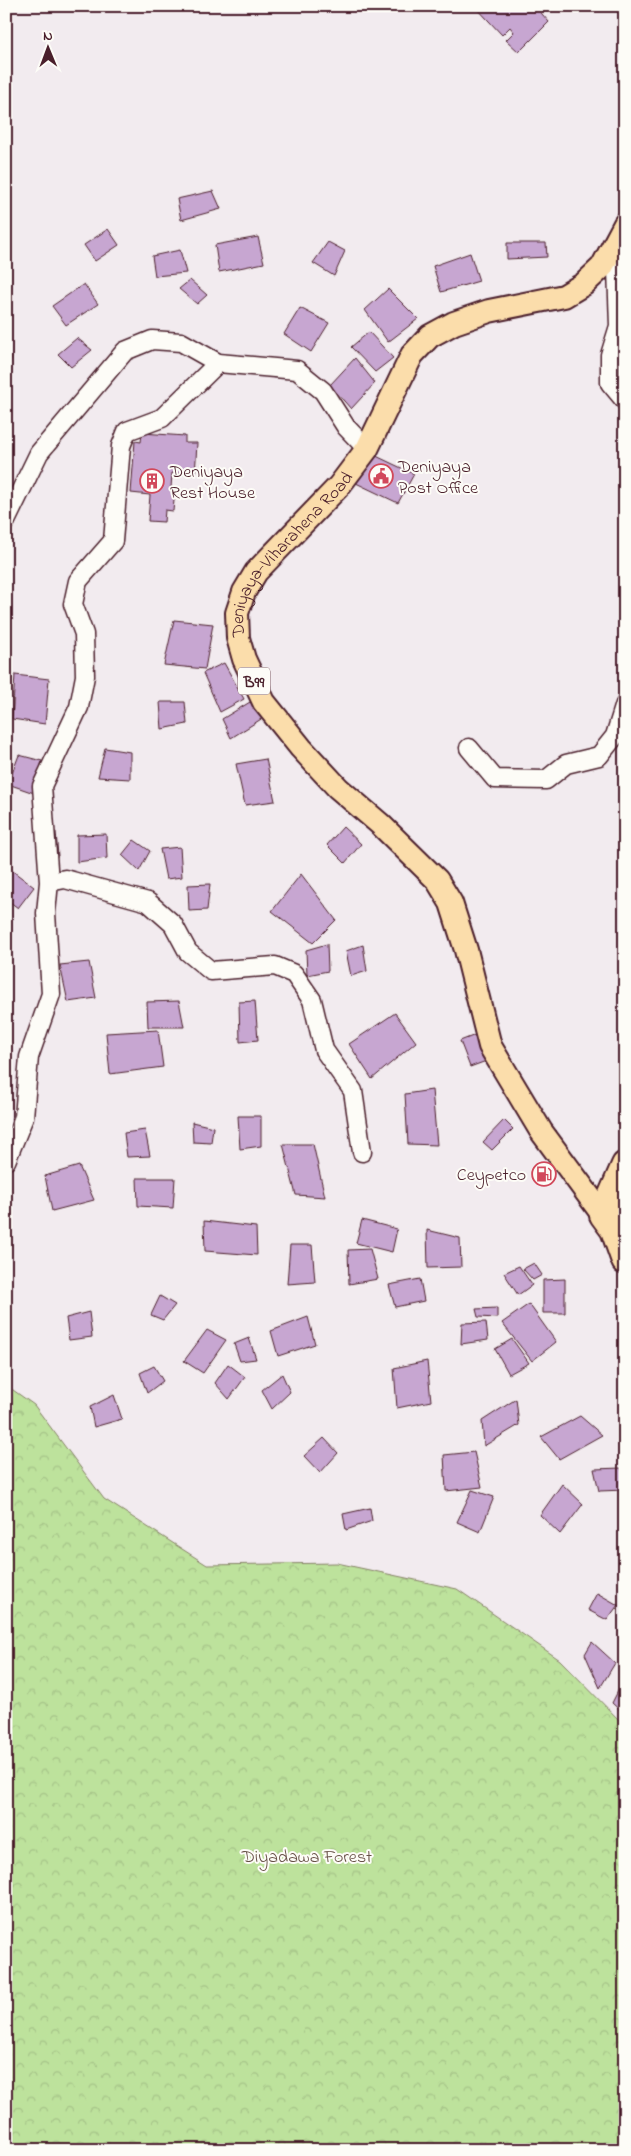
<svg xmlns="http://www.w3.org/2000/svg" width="631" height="2156" font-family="'Indie Flower',sans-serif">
	<defs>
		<pattern id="forest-crowns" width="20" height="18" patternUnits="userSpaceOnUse" patternTransform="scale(1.25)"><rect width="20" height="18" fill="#bde29c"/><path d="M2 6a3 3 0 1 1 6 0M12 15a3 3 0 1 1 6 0" fill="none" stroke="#a4c187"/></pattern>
	</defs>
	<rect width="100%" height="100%" fill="#f2ebef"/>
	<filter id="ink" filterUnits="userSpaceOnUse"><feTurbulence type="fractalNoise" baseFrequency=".02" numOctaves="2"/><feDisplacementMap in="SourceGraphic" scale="10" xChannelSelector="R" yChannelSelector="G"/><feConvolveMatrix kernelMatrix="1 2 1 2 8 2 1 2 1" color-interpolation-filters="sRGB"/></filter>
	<g filter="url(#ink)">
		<path fill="url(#forest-crowns)" stroke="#848064" d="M6,1385L34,1405L104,1499L207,1565L337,1563L457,1589L560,1660L625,1726V2150H6Z"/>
		<path fill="#c7a6d1" stroke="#4a1f2b" d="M475,6H535L549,22L519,52L506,40L514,32L510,27L502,35Z
			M213,191L221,209L181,220L177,199Z
			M108,229L119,245L95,261L84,245Z
			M258,237L264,263L219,272L215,245Z
			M328,242L345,251L334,276L313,263Z
			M507,243H546L547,257L507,259Z
			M180,250L186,273L155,276L152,256Z
			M470,253L479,281L441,292L433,266Z
			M190,280L207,295L197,304L179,289Z
			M84,284L98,304L66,325L52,306Z
			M388,289L418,319L388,342L365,310Z
			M300,308L329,323L311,352L284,334Z
			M369,332L393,358L375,372L351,347Z
			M77,338L92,350L71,367L58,354Z
			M6,355L12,357L6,374Z
			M355,358L375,383L351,409L330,385Z
			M142,433L185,436V443H197L195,475L172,473L171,488L175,490L173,511L165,510L164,522L148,521L150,495L131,493L135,441L141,442Z
			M372,454L414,474L398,503L356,483Z
			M174,620L213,624L205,669L164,665Z
			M224,663L244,699L220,712L203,673Z
			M15,675L49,679L45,724L12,719Z
			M255,699L266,716L231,738L222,719Z
			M160,702H185L187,724L162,729Z
			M105,748L130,752V779L98,777Z
			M19,755L42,761L34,793L8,784Z
			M266,759L275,801L245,805L236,764Z
			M343,827L361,844L345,863L327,845Z
			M56,832L58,856L50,857L48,833Z
			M106,834L107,858L77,862V835Z
			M134,840L150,851L139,871L122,855Z
			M180,847L182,877L166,879L160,849Z
			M6,866L34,887L18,908L6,899Z
			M301,874L336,920L313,943L272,911Z
			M210,884L207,910L189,911L188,885Z
			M327,944L328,971L307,975L306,950Z
			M363,945L367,971L351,976L346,951Z
			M89,962L96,998L68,1002L60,965Z
			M179,1001L184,1027H148L147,1002Z
			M255,1001L258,1040L240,1042L239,1002Z
			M395,1013L416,1042L372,1079L349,1044Z
			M158,1030L163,1067L110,1074L106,1033Z
			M478,1034L489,1060L470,1067L460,1041Z
			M432,1090L437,1145L408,1144L405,1094Z
			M238,1116H261V1146L240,1149Z
			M504,1120L513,1129L492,1150L483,1142Z
			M192,1122L213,1127L211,1143L193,1142Z
			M145,1130L150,1156L127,1157L124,1133Z
			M283,1144H313L325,1197L296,1195Z
			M79,1166L94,1200L52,1211L45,1176Z
			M137,1178H175L173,1208L138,1206Z
			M362,1220L397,1229L392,1252L356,1243Z
			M204,1221L256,1227L257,1255L205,1251Z
			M427,1230L460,1238L461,1267L428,1268Z
			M290,1245H312L315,1282L287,1284Z
			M370,1249L378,1279L349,1284L348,1250Z
			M534,1263L542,1275L533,1280L523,1269Z
			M519,1266L532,1285L518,1295L504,1273Z
			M420,1279L424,1301L395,1307L389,1285Z
			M565,1279V1313H543V1280Z
			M160,1296L175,1305L163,1320L151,1315Z
			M529,1304L556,1342L532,1361L502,1323Z
			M497,1308V1318L478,1317L476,1309Z
			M89,1312L92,1337L69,1340L66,1318Z
			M308,1317L315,1344L278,1356L271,1331Z
			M486,1322L488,1340L461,1344L462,1323Z
			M207,1330L226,1340L203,1373L184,1361Z
			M249,1338L256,1359L240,1361L234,1344Z
			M512,1339L529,1363L509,1374L495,1349Z
			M427,1361L431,1401L397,1408L394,1368Z
			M228,1364L245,1377L229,1399L215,1383Z
			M154,1366L163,1381L147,1393L140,1373Z
			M282,1374L290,1392L272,1409L262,1390Z
			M114,1395L122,1419L94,1427L90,1407Z
			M516,1399L519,1425L484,1446L482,1421Z
			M580,1416L602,1435L559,1459L541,1437Z
			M324,1438L338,1453L320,1473L304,1456Z
			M474,1452L482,1487L446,1491L444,1455Z
			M621,1468L625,1478V1490L599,1491L594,1469Z
			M562,1484L583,1504L560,1534L540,1515Z
			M472,1490L494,1497L480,1532L457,1522Z
			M370,1508L372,1521L346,1530L343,1514Z
			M597,1593L618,1605L607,1620L588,1610Z
			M592,1642L615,1663L600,1688L585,1654Z
			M625,1677V1715L612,1703Z"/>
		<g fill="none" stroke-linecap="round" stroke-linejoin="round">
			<g stroke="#4a1f2b" stroke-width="21">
				<path id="minor" d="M616,240L619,326L610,355V383L625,401
					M6,521L39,453L125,351L152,340L181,342L218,363L297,370L323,391L346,427L367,449
					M469,748L495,779L546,780L566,764L599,756L615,736L625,704
					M49,882L65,879L148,902L173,924L188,952L211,971L275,966L294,974L312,1000L324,1050L353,1091L362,1152
					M6,1161L24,1117L29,1057L51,994L46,913L49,882L42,786L79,707L85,676L84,634L73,604L78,581L113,541L121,446L127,431L162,418L218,363"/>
			</g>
			<g stroke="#4a1f2b" stroke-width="26">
				<g id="major">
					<path id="s1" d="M603,1215L541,1131L490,1046L466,950L451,903L437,880L380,824L338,788L301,748L264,702L244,659L238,638L237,613L244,592L256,572L339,486L367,449L412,355L430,336L454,323L489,311L564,296L584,284L602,267L625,224"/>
				</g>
			</g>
			<g stroke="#4a1f2b" stroke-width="30">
				<path id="highway" d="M625,1165L603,1215L614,1230L625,1261"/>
			</g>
			<use href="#minor" stroke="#fdfcf7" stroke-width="18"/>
			<use href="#major" stroke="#fbddab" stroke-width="22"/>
			<use href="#highway" stroke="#fbddab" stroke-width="26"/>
		</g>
	</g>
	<defs>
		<g id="civic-ring" transform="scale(1.25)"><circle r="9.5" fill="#fdfcf7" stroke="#d1495b" stroke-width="1.5"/><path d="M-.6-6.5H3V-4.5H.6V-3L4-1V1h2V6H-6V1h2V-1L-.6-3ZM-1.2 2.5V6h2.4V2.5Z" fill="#d1495b"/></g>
		<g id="building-ring" transform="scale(1.25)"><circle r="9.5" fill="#fdfcf7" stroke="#d1495b" stroke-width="1.5"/><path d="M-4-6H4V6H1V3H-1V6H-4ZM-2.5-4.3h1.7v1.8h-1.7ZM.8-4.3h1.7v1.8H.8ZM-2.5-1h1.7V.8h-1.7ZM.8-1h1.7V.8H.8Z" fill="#d1495b"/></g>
		<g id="fuel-ring" transform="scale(1.25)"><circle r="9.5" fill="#fdfcf7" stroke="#d1495b" stroke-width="1.5"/><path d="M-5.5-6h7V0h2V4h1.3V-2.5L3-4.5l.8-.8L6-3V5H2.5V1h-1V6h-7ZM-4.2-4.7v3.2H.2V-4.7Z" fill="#d1495b"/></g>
	</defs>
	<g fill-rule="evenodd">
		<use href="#civic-ring" x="381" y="476"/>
		<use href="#building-ring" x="152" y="481"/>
		<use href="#fuel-ring" x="544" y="1174"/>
	</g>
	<g text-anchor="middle" stroke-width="4" stroke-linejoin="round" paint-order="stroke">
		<rect fill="#fdfcf7" stroke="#806168" stroke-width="1" x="238" y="667.5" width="32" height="27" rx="4"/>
		<g font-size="16" font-weight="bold" fill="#4a1f2b">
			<text x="254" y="687">B99</text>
		</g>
		<g font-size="18" fill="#4a1f2b" stroke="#fdfcf7" text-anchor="start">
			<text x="398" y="472">Deniyaya<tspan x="398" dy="21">Post Office</tspan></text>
			<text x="170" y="477">Deniyaya<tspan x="170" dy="21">Rest House</tspan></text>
			<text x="526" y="1180" text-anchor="end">Ceypetco</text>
		</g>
		<g font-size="18" fill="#4a1f2b" stroke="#fdfcf7">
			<text dy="6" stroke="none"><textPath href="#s1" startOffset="800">Deniyaya-Viharahena Road</textPath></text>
		</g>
		<g font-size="18" fill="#675047" stroke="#fdfcf7">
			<text x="307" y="1862">Diyadawa Forest</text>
		</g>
	</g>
	<rect width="631" height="2156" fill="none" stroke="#fdfcf7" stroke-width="25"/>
	<rect x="12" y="12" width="606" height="2131" fill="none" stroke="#4a1f2b" stroke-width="2" filter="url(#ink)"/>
	<g transform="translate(48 48) rotate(359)" stroke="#fdfcf7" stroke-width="4" paint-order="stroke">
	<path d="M0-4L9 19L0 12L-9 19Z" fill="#4a1f2b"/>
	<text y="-8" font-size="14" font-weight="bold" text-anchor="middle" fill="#4a1f2b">N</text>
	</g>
</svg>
